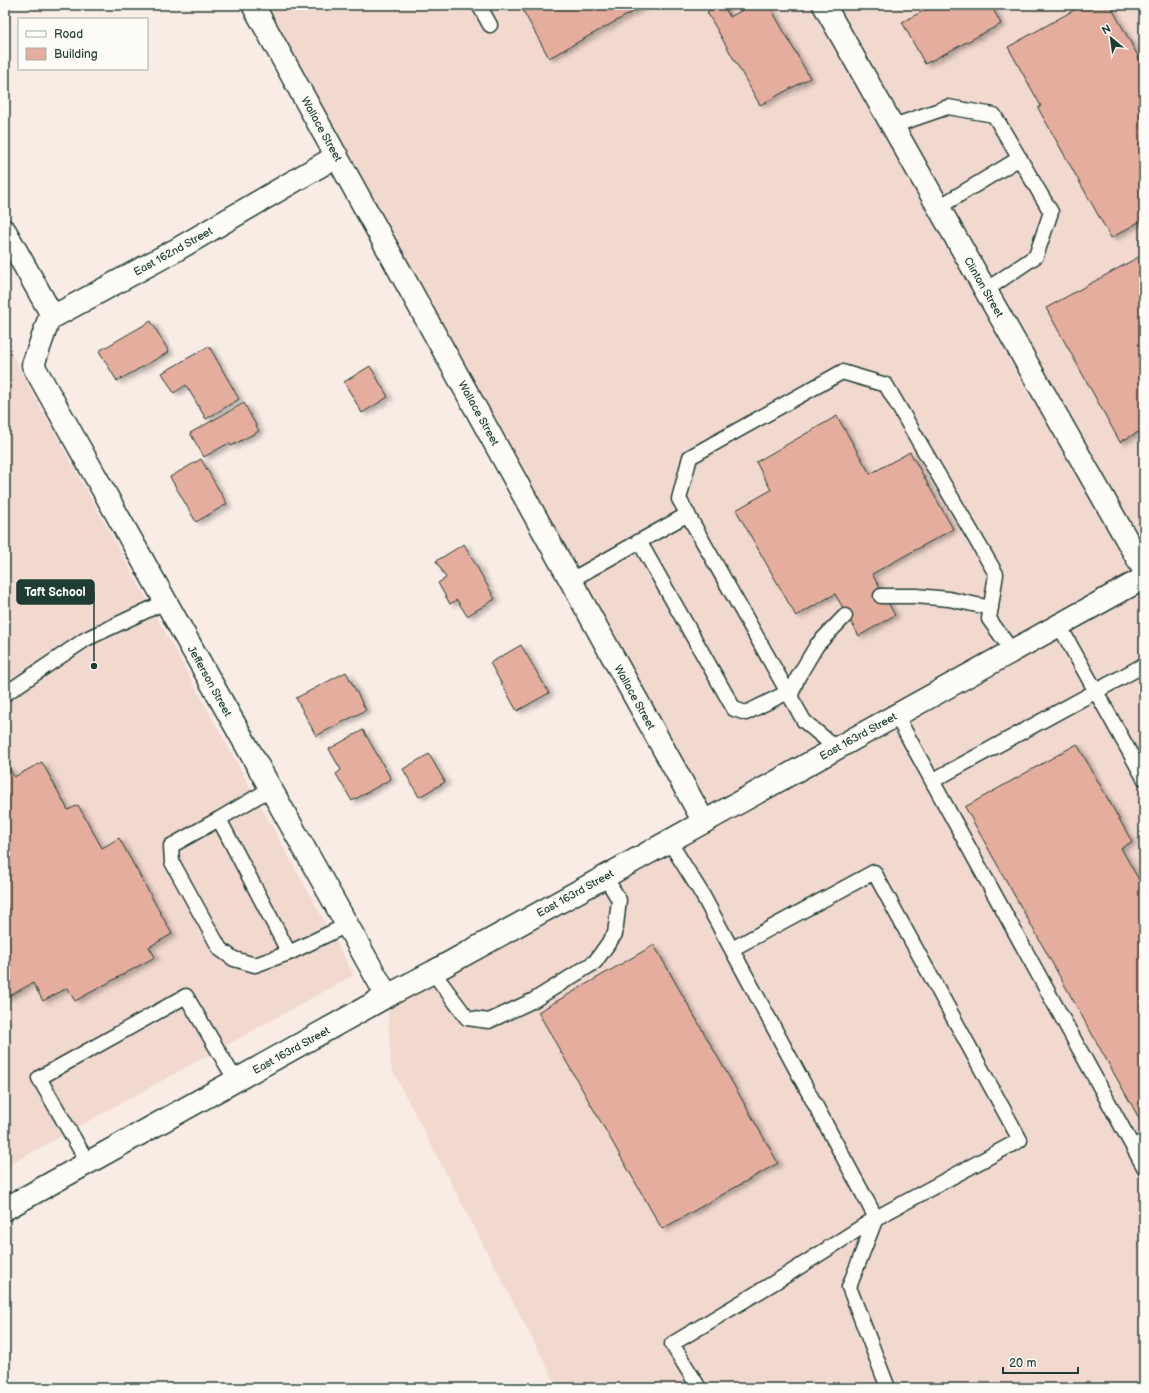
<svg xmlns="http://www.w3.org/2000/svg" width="1149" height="1393" font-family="'Balsamiq Sans',sans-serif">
	<defs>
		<filter id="shadow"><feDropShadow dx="4.5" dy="2.5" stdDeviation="2" flood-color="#0004"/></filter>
	</defs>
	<rect width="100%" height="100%" fill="#f8ece5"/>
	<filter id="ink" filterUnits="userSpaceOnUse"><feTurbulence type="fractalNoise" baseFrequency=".025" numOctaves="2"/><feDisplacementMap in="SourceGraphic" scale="8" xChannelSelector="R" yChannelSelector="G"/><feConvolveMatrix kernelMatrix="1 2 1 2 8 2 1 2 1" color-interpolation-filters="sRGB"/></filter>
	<g filter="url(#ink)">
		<path fill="#f2d9cf" d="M252,5H1144V1388H558L391,1068L387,996L704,822Z
			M11,353L354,975L5,1167V357Z"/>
		<path fill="#e5ad9d" stroke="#1f3d34" filter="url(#shadow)" d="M520,5H645L549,58Z
			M719,5H723L730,17L751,5H769L810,78L760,105L707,12Z
			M935,5H991L1001,24L925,64L902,22Z
			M1083,5H1110L1144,67V219L1111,238L1038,108L1041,106L1008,47Z
			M1144,254V429L1120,442L1046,308Z
			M151,321L169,352L117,381L99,351Z
			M209,346L239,399L206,419L186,385L174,393L162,373Z
			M370,366L388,397L362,413L344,382Z
			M244,403L259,431L231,446L229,443L204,457L190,433Z
			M837,416L870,474L910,452L953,529L872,574L895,615L859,636L835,594L796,616L736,510L771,490L756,462Z
			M201,459L227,504L196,522L170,477Z
			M464,544L495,599L467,616L457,600L450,604L438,583L446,578L436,561Z
			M521,645L549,693L517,711L490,663Z
			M346,672L366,710L316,736L296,698Z
			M363,730L391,779L352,801L336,774L341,770L329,749Z
			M1077,744L1132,842L1121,848L1144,889V1127L965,807Z
			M429,754L445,782L419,797L403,769Z
			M42,762L68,810L78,805L102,848L119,838L172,934L149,947L155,957L75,1001L67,988L43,1001L33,983L5,998V768L8,766L14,777Z
			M654,945L778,1163L662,1229L538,1012Z"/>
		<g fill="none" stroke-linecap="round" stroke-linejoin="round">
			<g stroke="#1f3d34" stroke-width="17">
				<path id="service" d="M479,5L490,25
					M893,126L948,107L994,115L1051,212L1036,256L986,290
					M939,207L1020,158
					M639,541L734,709L746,713L788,692
					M571,580L688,514
					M881,596H916L949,599L991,608
					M1059,625L1144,778
					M5,694L86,639L165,602
					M790,697L798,677L817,645L845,616
					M896,715L1144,1167
					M836,748L804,721L679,499L690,457L842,372L886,385L996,574L989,619L1012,651
					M932,781L1144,665
					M270,789L219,819L289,953L347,925
					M219,819L171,846L172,862L220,949L234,959L255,965L289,953
					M669,841L702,894L876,1218L849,1287L888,1388
					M433,972L467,1018L489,1021L534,1000L595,962L615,934L619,900L605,876
					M1133,1147L1144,1141
					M88,1163L39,1078L186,996L236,1081
					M699,1388L672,1344L785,1276L876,1218L1020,1140L874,872L732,949"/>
			</g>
			<g stroke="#1f3d34" stroke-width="25">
				<path id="minor" d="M253,5L704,822
					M824,5L1144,570
					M337,156L176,250L49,319L33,365L387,996
					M5,231L53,317
					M5,1209L387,996L433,972L1144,578"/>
			</g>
			<use href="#service" stroke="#fdfcf7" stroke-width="14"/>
			<use href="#minor" stroke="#fdfcf7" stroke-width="22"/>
		</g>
	</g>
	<g text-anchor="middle" stroke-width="4" stroke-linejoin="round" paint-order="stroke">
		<g font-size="11" fill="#1f3d34" stroke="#fdfcf7">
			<text transform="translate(322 129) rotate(61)" y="4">Wallace Street</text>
			<text transform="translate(173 251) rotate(-29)" y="4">East 162nd Street</text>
			<text transform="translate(984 287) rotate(60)" y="4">Clinton Street</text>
			<text transform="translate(479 413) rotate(61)" y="4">Wallace Street</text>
			<text transform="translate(210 681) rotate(61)" y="4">Jefferson Street</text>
			<text transform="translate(635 697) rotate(61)" y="4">Wallace Street</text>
			<text transform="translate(858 736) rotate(-29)" y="4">East 163rd Street</text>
			<text transform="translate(575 893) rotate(-29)" y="4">East 163rd Street</text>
			<text transform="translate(291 1050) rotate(-29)" y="4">East 163rd Street</text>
		</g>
	</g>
	<path fill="none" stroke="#1f3d34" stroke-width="1.5" d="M94 666L94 592"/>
	<circle fill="#1f3d34" stroke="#fdfcf7" stroke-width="1.5" cx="94" cy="666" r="4"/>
	<rect fill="#1f3d34" stroke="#1f3d34" stroke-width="1.5" x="17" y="580" width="77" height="24" rx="4"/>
	<g font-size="12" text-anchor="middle" font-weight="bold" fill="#fff">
		<text x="55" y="596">Taft School</text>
	</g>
	<rect width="1149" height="1393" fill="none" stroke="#fdfcf7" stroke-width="20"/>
	<rect x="10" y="10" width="1129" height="1373" fill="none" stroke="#1f3d34" stroke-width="1.5" filter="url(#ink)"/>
	<rect x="18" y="18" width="130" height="52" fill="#fdfcf7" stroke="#a4b0a9"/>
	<rect x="26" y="31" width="20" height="6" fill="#fdfcf7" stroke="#a4b0a9"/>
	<text x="54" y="38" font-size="12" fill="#1f3d34">Road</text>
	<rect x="26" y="48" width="20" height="12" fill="#e5ad9d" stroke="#a4b0a9"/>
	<text x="54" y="58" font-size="12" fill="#1f3d34">Building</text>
	<g transform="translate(1111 38) rotate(331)" stroke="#fdfcf7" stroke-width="3" paint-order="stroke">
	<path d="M0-3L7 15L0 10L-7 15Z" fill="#1f3d34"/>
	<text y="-6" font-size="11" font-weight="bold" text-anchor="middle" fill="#1f3d34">N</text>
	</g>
	<path d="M1003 1367v6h75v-6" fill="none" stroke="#1f3d34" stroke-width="2"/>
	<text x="1009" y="1367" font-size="12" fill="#1f3d34" stroke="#fdfcf7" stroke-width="3" paint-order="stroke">20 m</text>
</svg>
